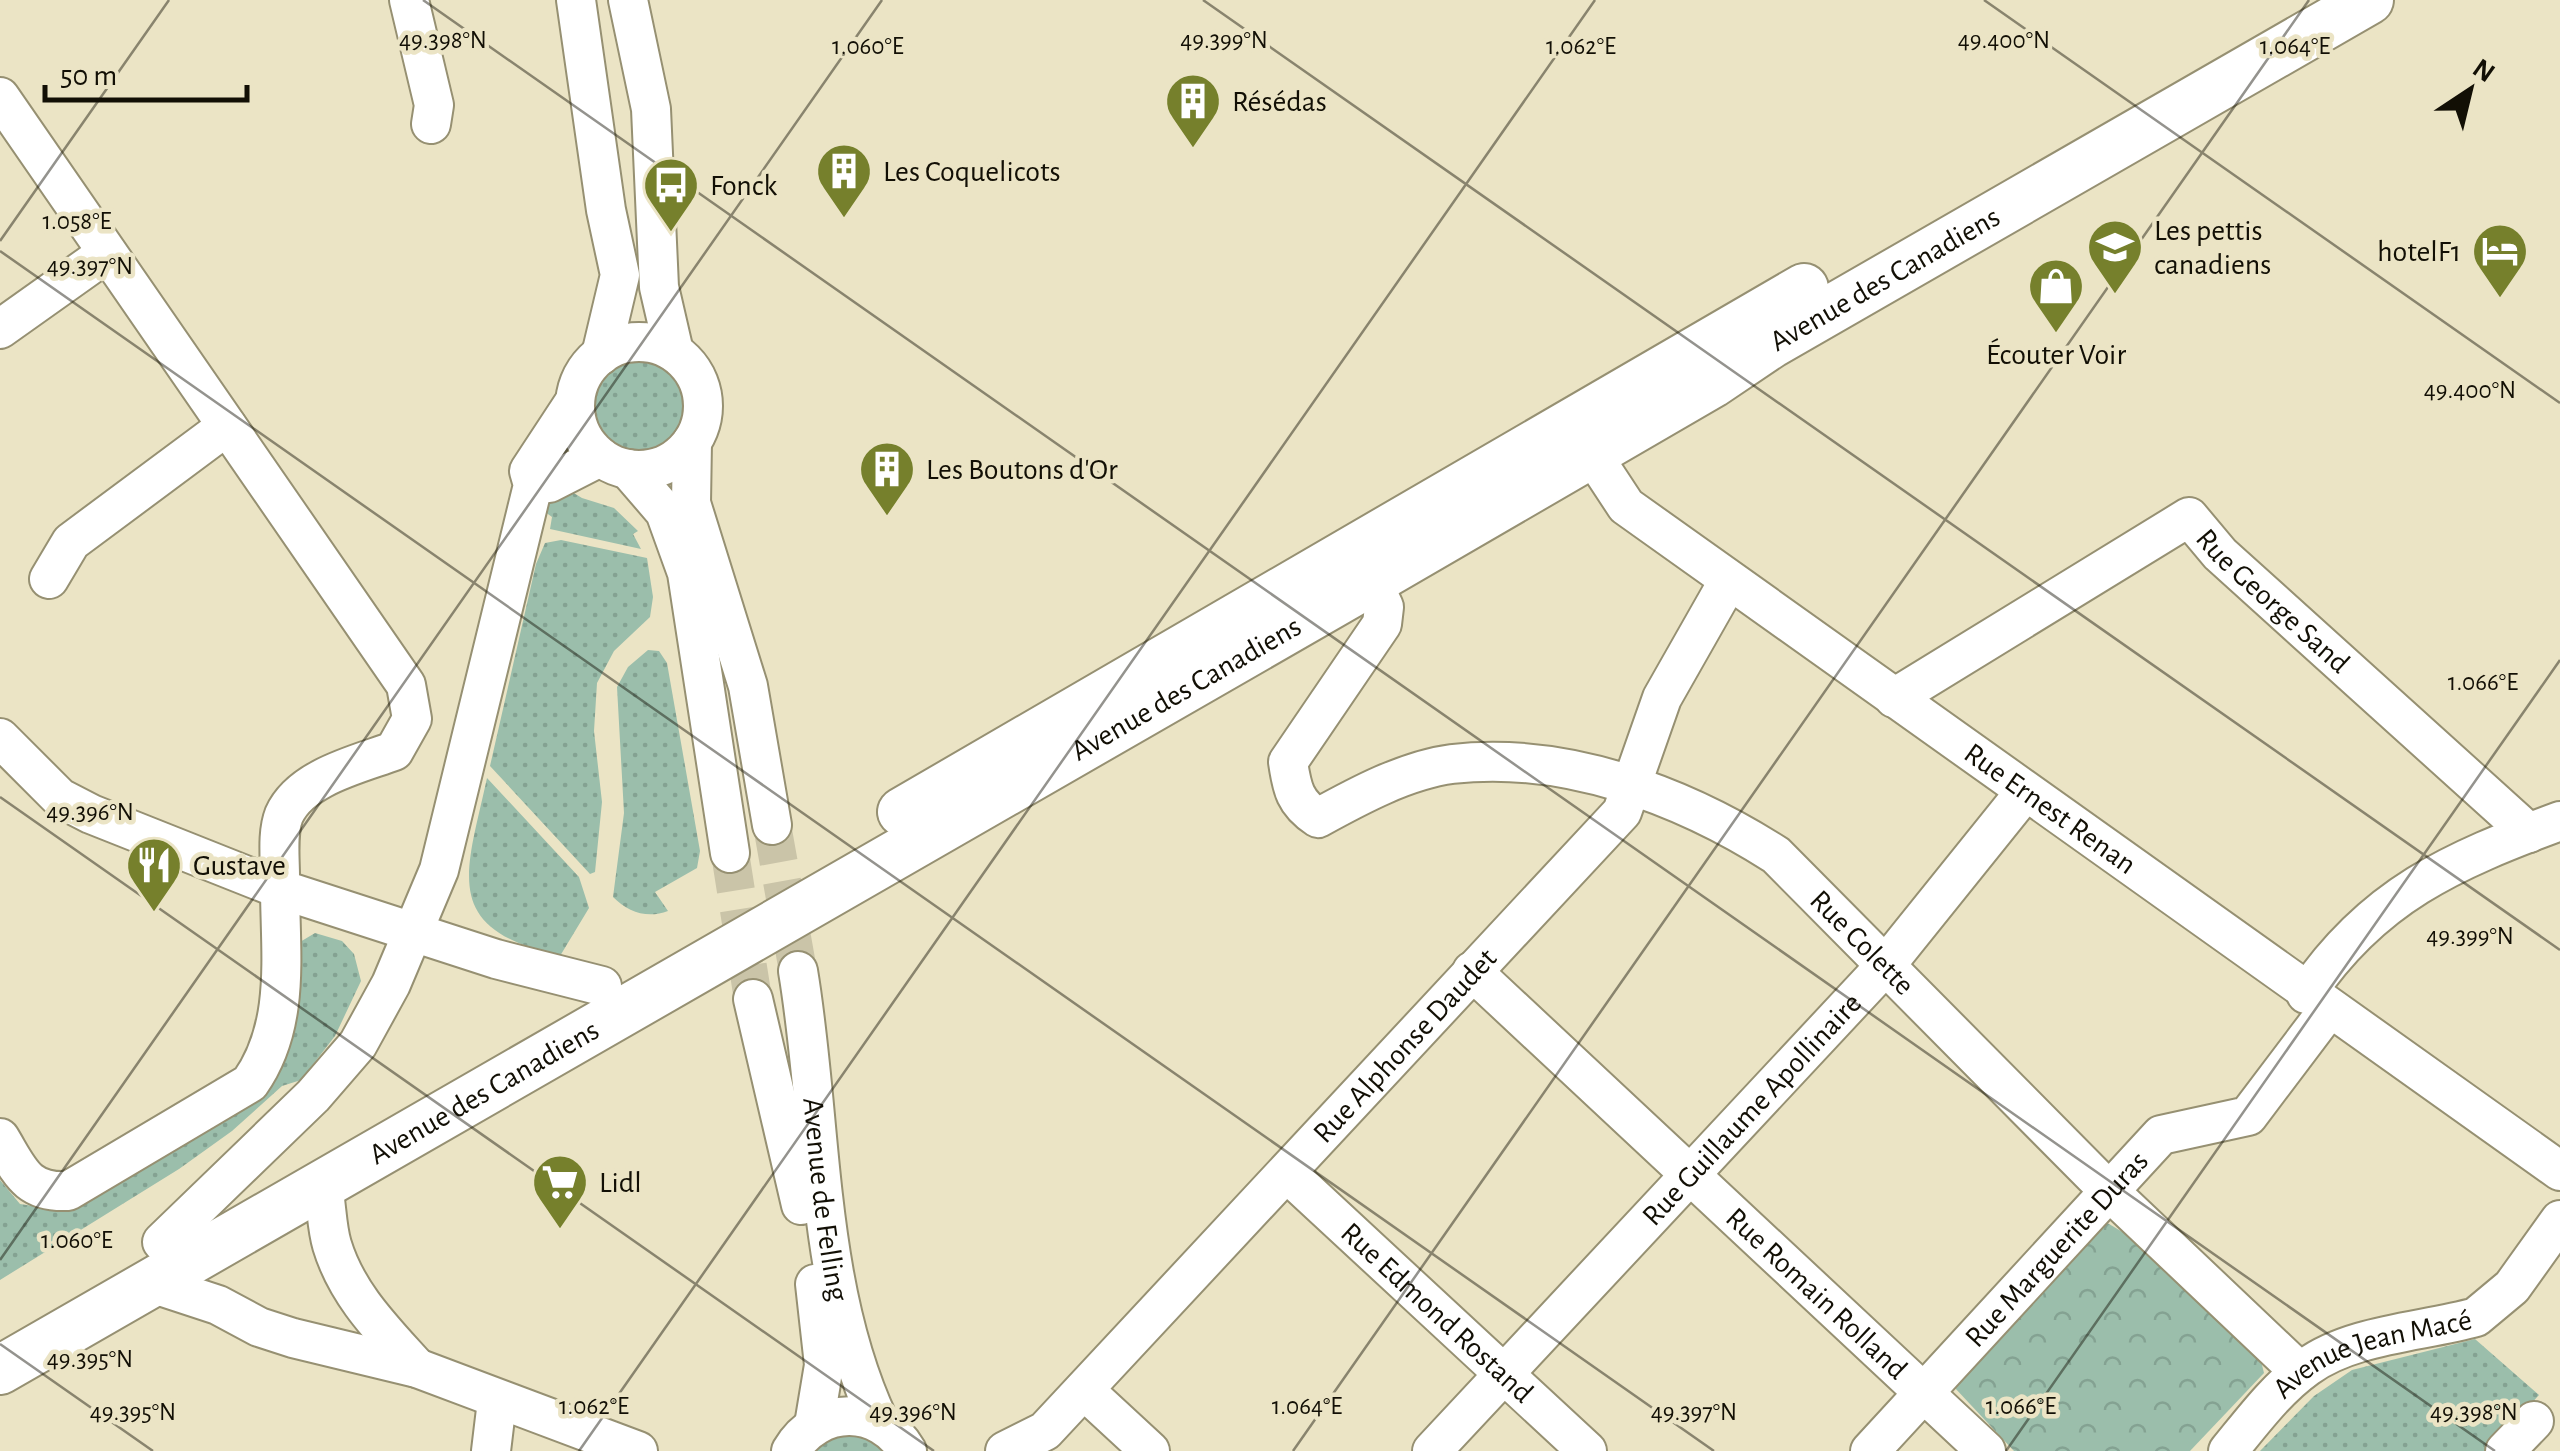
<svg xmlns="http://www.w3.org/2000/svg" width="2560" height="1451" font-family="'Alegreya Sans',sans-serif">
	<defs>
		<pattern id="grass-dots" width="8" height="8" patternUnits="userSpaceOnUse" patternTransform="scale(2.5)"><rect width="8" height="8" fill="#9bbeab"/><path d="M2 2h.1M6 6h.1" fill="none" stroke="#84a292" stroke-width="1.8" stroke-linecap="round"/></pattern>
		<pattern id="forest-crowns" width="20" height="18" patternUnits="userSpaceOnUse" patternTransform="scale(2.5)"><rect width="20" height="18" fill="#9bbeab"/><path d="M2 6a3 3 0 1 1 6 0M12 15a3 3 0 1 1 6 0" fill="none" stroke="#84a292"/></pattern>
	</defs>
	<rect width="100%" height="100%" fill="#ebe4c5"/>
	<path fill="url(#grass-dots)" d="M593 406a45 45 0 1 1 90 0a45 45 0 1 1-90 0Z
		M562,486L582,498L614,508L638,531L633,534L641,549L550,529L552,517L541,509Z
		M561,540L647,558L653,597L650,617L614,651L597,683L594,731L602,802L595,872L590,874L490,766L536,564L545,543Z
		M648,650L659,651L667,663L700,851L697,868L655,892L668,911C647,919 628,912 613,897L624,813L617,687L628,667Z
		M487,778L579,877L589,908L560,956C440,928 466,875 487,778Z
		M315,933L342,941L354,954L361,981L335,1036L301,1080L282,1086L232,1131L179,1169L0,1280V1180L20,1204L53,1209L256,1092L300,942Z
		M2475,1339L2539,1395L2488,1451H2260L2314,1396L2352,1370Z
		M837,1434H863L887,1451H811Z"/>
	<path fill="url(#forest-crowns)" d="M2104,1221L2141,1243L2260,1357L2264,1373L2190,1451H2014L1954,1387Z"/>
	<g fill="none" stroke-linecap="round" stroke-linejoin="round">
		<path stroke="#cac4a8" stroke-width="38" stroke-dasharray="38 19" stroke-linecap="butt" d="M772,825L798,971
			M730,853L753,999"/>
		<g stroke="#969072" stroke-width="42">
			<g id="minor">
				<path d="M409,0L434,105L431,124"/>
				<path d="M576,0L606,210L620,275L601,355"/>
				<path d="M628,0L651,109L659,287L674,352"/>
				<path d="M0,97L406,685L412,719L394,751C359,764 301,777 284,815C277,833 280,857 280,876C279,948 293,1022 250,1083L68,1191C26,1193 20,1171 0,1138"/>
				<path d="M0,329L107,253"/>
				<circle cx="639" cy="406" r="64"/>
				<path id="s1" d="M1576,430L1626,506L2560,1171"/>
				<path d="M692,442L691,503L748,686L772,825"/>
				<path d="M628,469L665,512L687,573L730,853"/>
				<path d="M533,485L549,483L600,457"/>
				<path d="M49,579L71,542L227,426"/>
				<path id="s2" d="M1372,581L1384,607L1382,624L1288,762C1292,789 1295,803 1318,818C1358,796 1406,770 1452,764C1565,751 1682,795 1776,855L2108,1190L2300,1372"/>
				<path id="s3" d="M1894,698L2189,517L2220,554L2529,833"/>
				<path d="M0,738L60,798L91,814L280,889L496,959L602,986"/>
				<path id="s4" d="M798,971C823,1119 814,1284 879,1422"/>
				<path id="s5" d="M1472,971L1986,1451"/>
				<path d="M2306,994C2373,895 2452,861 2560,821"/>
				<path d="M753,999L801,1205"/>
				<path id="s6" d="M1287,1173L1587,1451"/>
				<path d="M322,1182C327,1203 326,1225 332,1245C347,1295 383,1330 417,1368"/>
				<path d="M162,1242L313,1096L358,1044L391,984L439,870L533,485L529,471L575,401"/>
				<path d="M151,1283L218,1305L259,1327L293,1338L417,1368L638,1451"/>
				<path d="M1084,1390L1150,1451"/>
				<path d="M814,1425L824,1365L815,1284"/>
				<path d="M491,1451L497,1401"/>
				<path d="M791,1451C818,1405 880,1404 907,1451"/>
				<path id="s7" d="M1005,1451L1045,1431L1622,812L1662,698L1729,580"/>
				<path id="s8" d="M1432,1451L1885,966L2025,792"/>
				<path id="s9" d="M1870,1451L2161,1135L2248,1116L2328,1010"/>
				<path id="s10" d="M2228,1451C2252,1422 2276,1389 2307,1367C2352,1334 2423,1332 2476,1317L2512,1287L2560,1220"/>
				<path d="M2505,1451L2534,1421"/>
			</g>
		</g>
		<g stroke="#969072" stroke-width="52">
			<g id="major">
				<path d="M902,812L1804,288"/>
				<path id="s11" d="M0,1370L1372,581L1713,383L1771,344L2369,0"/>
			</g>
		</g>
		<use href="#minor" stroke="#fff" stroke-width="38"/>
		<use href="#major" stroke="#fff" stroke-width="48"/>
	</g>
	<path fill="none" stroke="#120f05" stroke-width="2.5" stroke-opacity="0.45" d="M423,0L2495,1451M1203,0L2560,950M1984,0L2560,403M0,241L169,0M0,251L1714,1451M0,797L934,1451M0,1260L882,0M0,1344L153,1451M579,1451L1595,0M1293,1451L2309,0M2006,1451L2560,660"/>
	<defs>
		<g id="building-pin" transform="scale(2.875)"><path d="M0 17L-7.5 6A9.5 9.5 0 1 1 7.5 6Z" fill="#76802c" stroke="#ebe4c5"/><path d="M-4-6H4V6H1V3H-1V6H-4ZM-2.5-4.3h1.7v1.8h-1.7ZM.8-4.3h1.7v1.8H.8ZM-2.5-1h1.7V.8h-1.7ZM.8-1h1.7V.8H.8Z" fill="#fff"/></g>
		<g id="bus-pin" transform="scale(2.875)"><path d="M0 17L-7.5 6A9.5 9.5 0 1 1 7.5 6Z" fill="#76802c" stroke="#ebe4c5"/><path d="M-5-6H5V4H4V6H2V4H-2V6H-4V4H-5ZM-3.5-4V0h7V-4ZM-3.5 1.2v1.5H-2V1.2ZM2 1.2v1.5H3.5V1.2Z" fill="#fff"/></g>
		<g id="school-pin" transform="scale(2.875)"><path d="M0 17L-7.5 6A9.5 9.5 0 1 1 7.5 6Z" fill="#76802c" stroke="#ebe4c5"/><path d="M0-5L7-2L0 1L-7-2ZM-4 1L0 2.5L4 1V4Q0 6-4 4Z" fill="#fff"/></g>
		<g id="hotel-pin" transform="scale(2.875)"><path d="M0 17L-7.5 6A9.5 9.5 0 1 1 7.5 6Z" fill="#76802c" stroke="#ebe4c5"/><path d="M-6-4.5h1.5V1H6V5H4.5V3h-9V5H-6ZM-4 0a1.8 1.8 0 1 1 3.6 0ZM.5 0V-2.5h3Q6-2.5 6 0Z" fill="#fff"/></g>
		<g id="shop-pin" transform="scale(2.875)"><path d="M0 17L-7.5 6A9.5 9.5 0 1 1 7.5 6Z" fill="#76802c" stroke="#ebe4c5"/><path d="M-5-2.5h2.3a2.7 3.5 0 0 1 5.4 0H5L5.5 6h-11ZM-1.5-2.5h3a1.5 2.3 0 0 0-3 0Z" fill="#fff"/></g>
		<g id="restaurant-pin" transform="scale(2.875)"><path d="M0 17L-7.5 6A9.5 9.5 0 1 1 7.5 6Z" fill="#76802c" stroke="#ebe4c5"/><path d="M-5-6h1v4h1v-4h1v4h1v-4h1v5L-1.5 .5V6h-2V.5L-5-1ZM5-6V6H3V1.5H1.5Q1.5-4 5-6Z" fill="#fff"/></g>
		<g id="supermarket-pin" transform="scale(2.875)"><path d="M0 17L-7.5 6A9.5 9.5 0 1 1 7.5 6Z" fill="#76802c" stroke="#ebe4c5"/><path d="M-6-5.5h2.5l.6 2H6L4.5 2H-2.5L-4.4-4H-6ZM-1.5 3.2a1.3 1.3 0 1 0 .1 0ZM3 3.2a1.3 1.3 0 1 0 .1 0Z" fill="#fff"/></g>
	</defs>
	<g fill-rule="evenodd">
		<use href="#building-pin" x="1193" y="101"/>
		<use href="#building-pin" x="844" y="171"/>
		<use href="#bus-pin" x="671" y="185"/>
		<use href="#school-pin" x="2115" y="247"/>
		<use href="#hotel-pin" x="2500" y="251"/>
		<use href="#shop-pin" x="2056" y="286"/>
		<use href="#building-pin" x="887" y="469"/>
		<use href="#restaurant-pin" x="154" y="865"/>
		<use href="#supermarket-pin" x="560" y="1182"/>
	</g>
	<g text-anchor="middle" stroke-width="9" stroke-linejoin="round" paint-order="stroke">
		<g font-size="30" fill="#120f05" stroke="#ebe4c5" text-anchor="start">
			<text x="1232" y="111">Résédas</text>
			<text x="883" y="181">Les Coquelicots</text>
			<text x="710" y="195">Fonck</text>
			<text x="2154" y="240">Les pettis<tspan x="2154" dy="34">canadiens</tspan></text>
			<text x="2461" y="261" text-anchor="end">hotelF1</text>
			<text x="2056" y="364" text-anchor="middle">Écouter Voir</text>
			<text x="926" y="479">Les Boutons d'Or</text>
			<text x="193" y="875">Gustave</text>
			<text x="599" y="1192">Lidl</text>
		</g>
		<g font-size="30" fill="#120f05" stroke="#ebe4c5">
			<text dy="10" stroke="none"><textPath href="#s11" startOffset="2178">Avenue des Canadiens</textPath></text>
			<text dy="10" stroke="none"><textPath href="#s3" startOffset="465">Rue George Sand</textPath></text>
			<text dy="10" stroke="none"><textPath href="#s11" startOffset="1368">Avenue des Canadiens</textPath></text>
			<text dy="10" stroke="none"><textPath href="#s1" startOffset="612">Rue Ernest Renan</textPath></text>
			<text dy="10" stroke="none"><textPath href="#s2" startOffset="890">Rue Colette</textPath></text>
			<text dy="10" stroke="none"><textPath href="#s7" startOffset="572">Rue Alphonse Daudet</textPath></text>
			<text dy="10" stroke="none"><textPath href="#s11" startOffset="558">Avenue des Canadiens</textPath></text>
			<text dy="10" stroke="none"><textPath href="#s8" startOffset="468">Rue Guillaume Apollinaire</textPath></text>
			<text dy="10" stroke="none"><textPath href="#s4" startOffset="230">Avenue de Felling</textPath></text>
			<text dy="10" stroke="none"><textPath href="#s9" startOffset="275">Rue Marguerite Duras</textPath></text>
			<text dy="10" stroke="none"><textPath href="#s5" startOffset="472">Rue Romain Rolland</textPath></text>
			<text dy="10" stroke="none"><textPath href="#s6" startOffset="205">Rue Edmond Rostand</textPath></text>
			<text dy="10" stroke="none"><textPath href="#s10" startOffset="182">Avenue Jean Macé</textPath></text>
		</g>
	</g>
	<g font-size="25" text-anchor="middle" fill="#120f05" stroke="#ebe4c5" stroke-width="9" stroke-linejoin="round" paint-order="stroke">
		<text x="443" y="48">49.398°N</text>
		<text x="1224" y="48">49.399°N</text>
		<text x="2004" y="48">49.400°N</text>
		<text x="868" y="54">1.060°E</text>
		<text x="1581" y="54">1.062°E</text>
		<text x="2295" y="54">1.064°E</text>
		<text x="77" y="229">1.058°E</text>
		<text x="90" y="274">49.397°N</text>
		<text x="2470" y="398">49.400°N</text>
		<text x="2483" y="690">1.066°E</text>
		<text x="90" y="820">49.396°N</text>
		<text x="2470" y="944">49.399°N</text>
		<text x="77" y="1248">1.060°E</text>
		<text x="90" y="1367">49.395°N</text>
		<text x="594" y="1414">1.062°E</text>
		<text x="1307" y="1414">1.064°E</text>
		<text x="2021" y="1414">1.066°E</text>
		<text x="133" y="1420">49.395°N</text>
		<text x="913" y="1420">49.396°N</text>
		<text x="1694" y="1420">49.397°N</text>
		<text x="2474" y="1420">49.398°N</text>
	</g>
	<g transform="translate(2470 90) rotate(35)" stroke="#ebe4c5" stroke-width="8" paint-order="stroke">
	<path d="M0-8L18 38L0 25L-18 38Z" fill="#120f05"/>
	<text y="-15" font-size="28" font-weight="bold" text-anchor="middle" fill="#120f05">N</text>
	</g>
	<path d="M45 85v15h202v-15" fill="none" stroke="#120f05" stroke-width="5"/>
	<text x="60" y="85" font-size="30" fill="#120f05" stroke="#ebe4c5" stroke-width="8" paint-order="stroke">50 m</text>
</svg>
